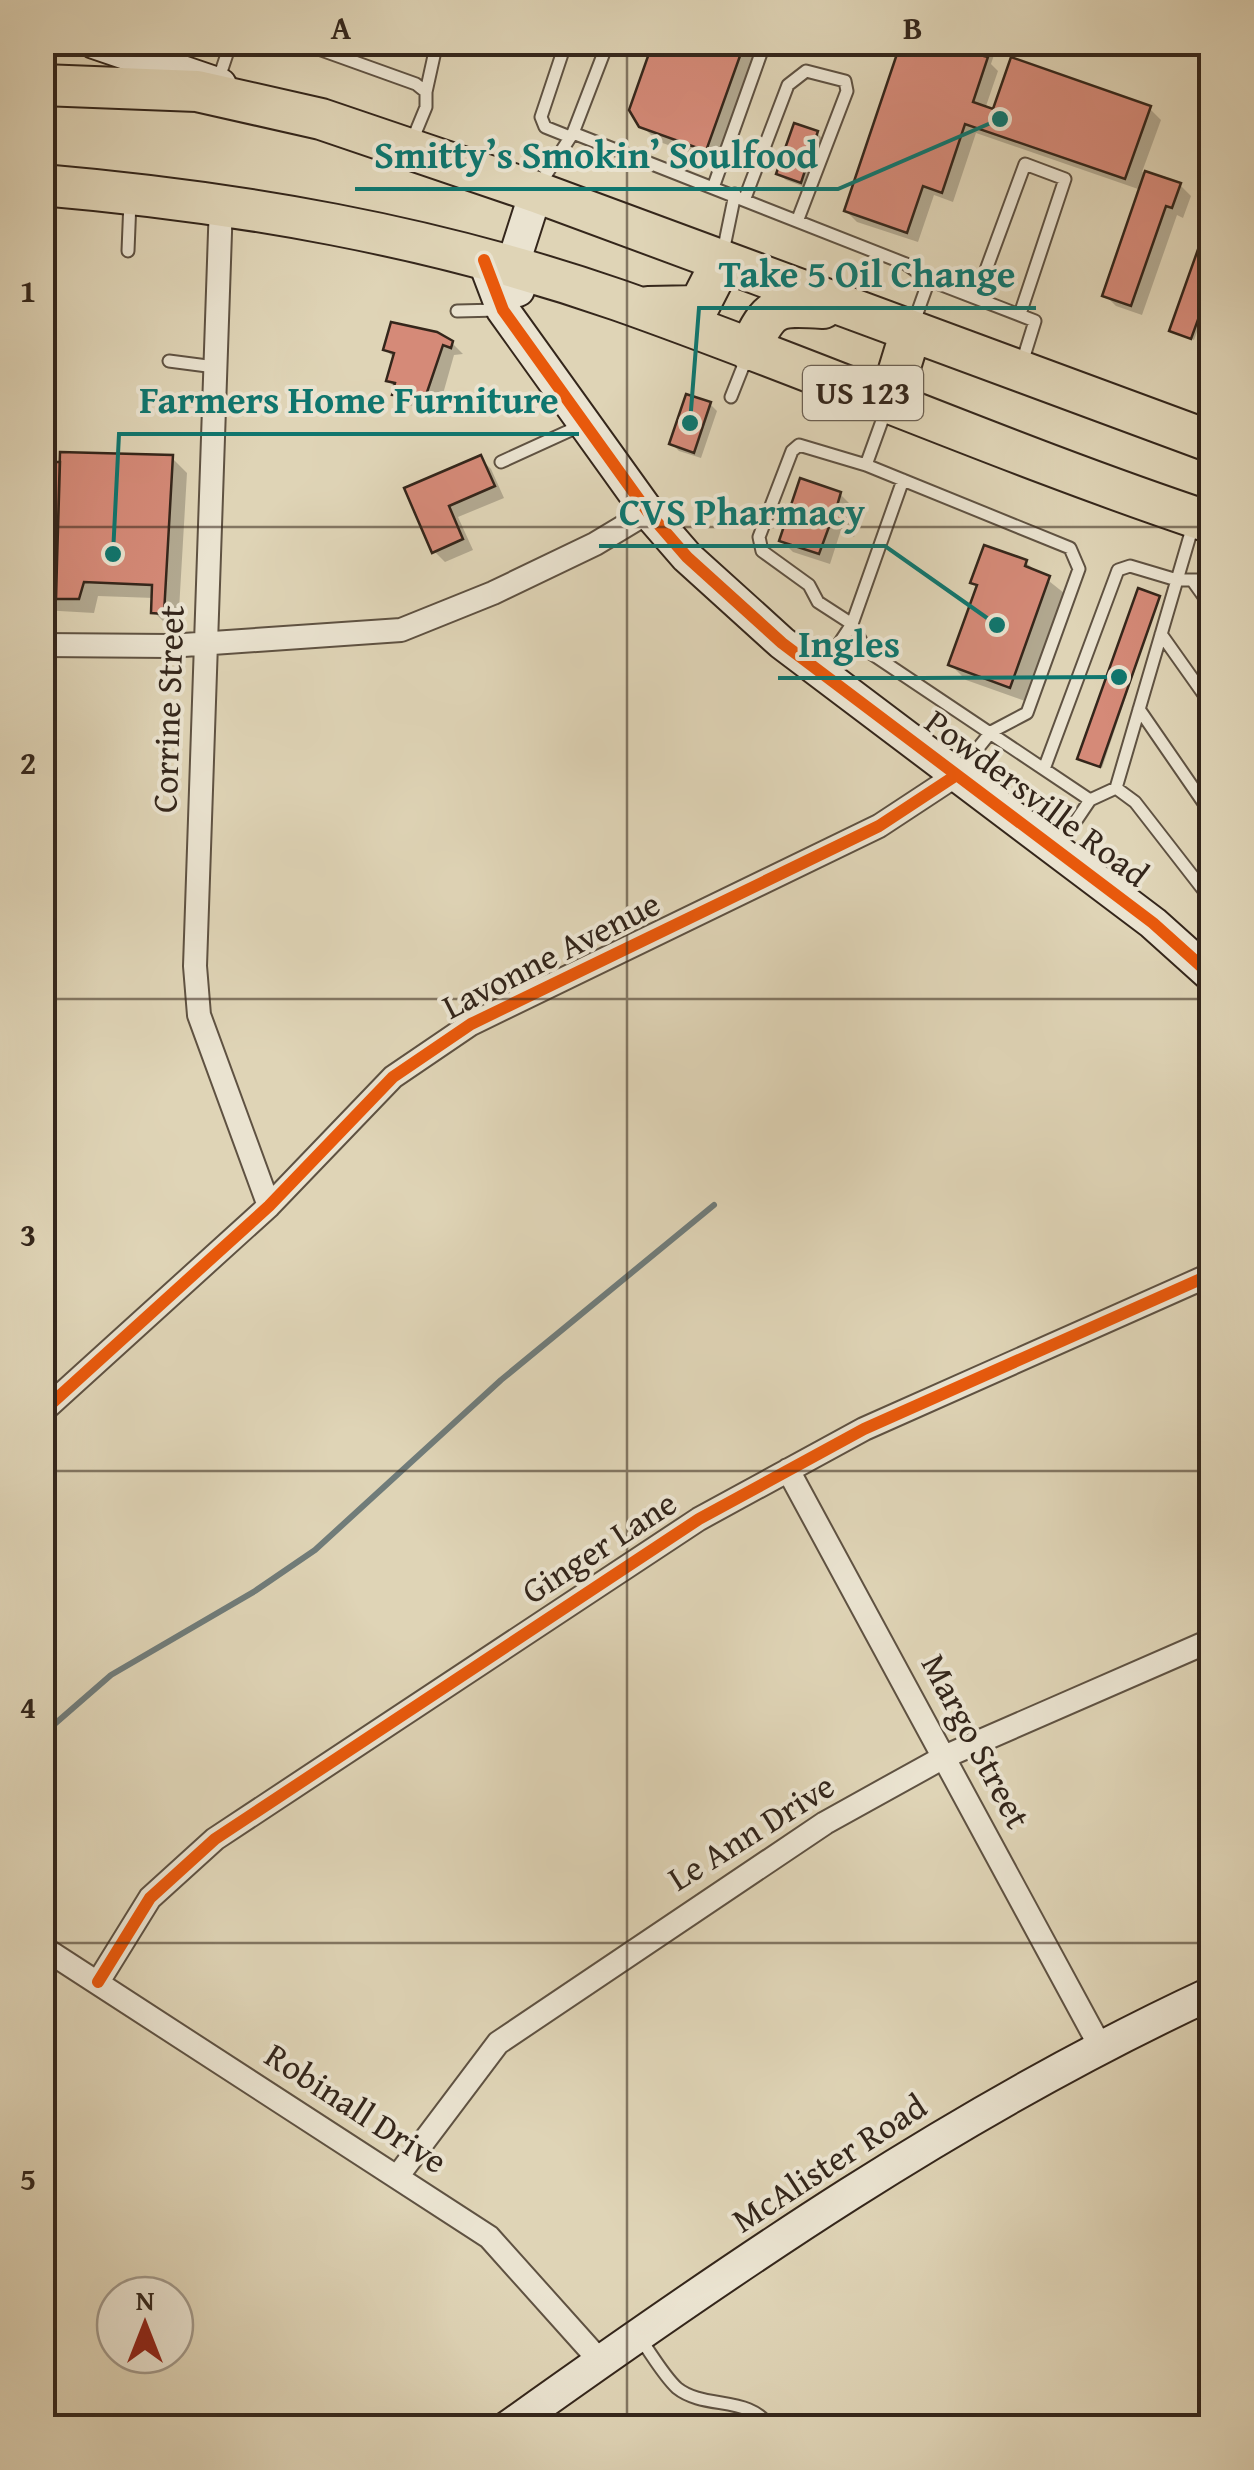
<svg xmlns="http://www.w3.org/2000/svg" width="1254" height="2470" font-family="'Gentium Book Plus',serif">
	<rect width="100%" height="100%" fill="#dfd4b6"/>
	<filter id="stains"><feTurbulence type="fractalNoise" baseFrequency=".002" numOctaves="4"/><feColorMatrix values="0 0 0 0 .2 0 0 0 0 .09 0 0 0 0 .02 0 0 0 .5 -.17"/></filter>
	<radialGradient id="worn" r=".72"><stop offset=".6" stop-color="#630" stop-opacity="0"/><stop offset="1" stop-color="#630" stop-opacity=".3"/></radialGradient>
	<path fill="#0003" d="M656,42H764L721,164L657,141L641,125Z
		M983,44L994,55L991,64L998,71L985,109H1150L1161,120L1142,172L1180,185L1191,196L1183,218L1177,215L1142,315L1116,306L1105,295L1141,190L976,133L953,202L934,195L918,242L857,222L846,211Z
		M817,133L824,140L807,188L786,180L779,174Z
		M1212,218V290L1194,340L1172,330Z
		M452,343L463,354L454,355L439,408L435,414L416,401L415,406L405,405L389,380L395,359L386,350Z
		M710,404L717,411L701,458L679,451L672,444Z
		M42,453L58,464L172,458L187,473L178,627H169L154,612V598L98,596L94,613L42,610Z
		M480,458L491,469L504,498L458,517L473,550L445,562L434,551L407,489Z
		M840,494L851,505L846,520L857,530L854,537L840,533L830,564L793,552L782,541Z
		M1025,562L1064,593L1025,701L966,680L951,665L978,588L973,582Z
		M1159,598L1102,768L1083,761L1080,758Z"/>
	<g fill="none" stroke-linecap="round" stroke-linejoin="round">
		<path stroke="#707c7a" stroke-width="6" d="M42,1735L111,1675L255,1591L315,1550L501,1380L714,1205"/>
	</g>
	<path fill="#d58a78" stroke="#34261b" stroke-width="2.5" d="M653,42H745L706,151L639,127L629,110Z
		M901,42H984L980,55L988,57L973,102L993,109L1011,57L1151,106L1125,179L965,124L942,193L923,186L907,233L844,211Z
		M794,123L818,131L801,183L776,174Z
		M1145,171L1181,183L1172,208L1166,206L1131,306L1102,296Z
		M1212,210V281L1191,339L1169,331Z
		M391,322L437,332L453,341L451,348L443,345L423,404L413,402L416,393L405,390L404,396L392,395L395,383L386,381L394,353L383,350Z
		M686,394L711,402L694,453L669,444Z
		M42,450H48V462H60L56,595H42Z
		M60,452L173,455L164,614L151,613L152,585L84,582L79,599H56Z
		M481,455L495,486L449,506L463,539L432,553L404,488Z
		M800,478L841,492L835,513L847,517L844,528L830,524L819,554L779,541Z
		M984,545L1027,560L1025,566L1050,576L1010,688L948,665L977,585L970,583Z
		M1138,588L1160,596L1100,767L1077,759Z"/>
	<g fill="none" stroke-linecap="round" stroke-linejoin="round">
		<g stroke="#5f5242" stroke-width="15">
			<path id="lane" d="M299,42L416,84L426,92V107L412,141
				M566,42L541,117L545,127L570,137
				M218,81L231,42
				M426,92L437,42
				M573,133L906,264L929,280L914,322
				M540,184L573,133L608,42
				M714,185L765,42
				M745,198L788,85L806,71L845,81L847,91L798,219
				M128,251L130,201
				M723,252L735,194
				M929,280L1035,321L1021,366
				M976,297L1025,164L1065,179L1020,314
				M457,311L499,310
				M169,361L215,367
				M731,397L748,354
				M501,462L582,425
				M866,465L887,407
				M1192,580L1212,608
				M1161,634L1212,706
				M823,668L852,624L903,480
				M1139,709L1212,815
				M1044,769L1118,570L1130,566L1177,580H1212
				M958,773L991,732L1027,713L1079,569L1070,548L866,465L799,445L792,451L759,537L762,551L809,585L818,602L852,624L866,650L1090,800L1116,788L1135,802L1212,901
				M1116,788L1194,522
				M1059,846L1090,800
				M639,2337C651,2353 663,2375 677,2388C704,2410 752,2395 770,2428"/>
		</g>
		<g stroke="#5f5242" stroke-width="26">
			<path id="street" d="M221,203L195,966L199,1015L269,1206
				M42,645L169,646L401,630L493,593L595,544L648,512
				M42,1412L269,1206L393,1077L471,1024L879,826L955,776
				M788,1470L1100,2046
				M42,1947L489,2237L601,2362
				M98,1982L150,1898L215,1839L699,1519L864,1429L1212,1274
				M397,2177L498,2043L825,1823L944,1757L1212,1640"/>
		</g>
		<g stroke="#34261b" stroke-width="36">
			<path id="secondary" d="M94,42L220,85
				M484,260L503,310L648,512L687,557L782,643L1153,923L1212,976
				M518,290L512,267L536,192
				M507,2428C731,2268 961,2109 1212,1993"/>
		</g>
		<g stroke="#34261b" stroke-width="44">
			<path id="highway" d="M42,85L197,91L321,119L536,192L1212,442
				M42,185C239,202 431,235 618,300C817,370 1011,456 1212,523
				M648,307L699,306L722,261
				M749,350C770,305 775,305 823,308
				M889,403L911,331"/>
		</g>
		<use href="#lane" stroke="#eae3d0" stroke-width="11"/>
		<use href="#street" stroke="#eae3d0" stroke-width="22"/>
		<use href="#secondary" stroke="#eae3d0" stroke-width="32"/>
		<use href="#highway" stroke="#dfd4b6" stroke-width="40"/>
		<g stroke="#eae3d0" stroke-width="19">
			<path id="cycleway" d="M484,260L503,310L648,512L687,557L782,643L1153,923L1212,976
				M42,1412L269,1206L393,1077L471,1024L879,826L955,776
				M98,1982L150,1898L215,1839L699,1519L864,1429L1212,1274"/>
		</g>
		<use href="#cycleway" stroke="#e8590c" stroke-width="12"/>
	</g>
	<path fill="none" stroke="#34261b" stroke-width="2.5" stroke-opacity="0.55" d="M627,42V2428M42,527H1212M42,999H1212M42,1471H1212M42,1943H1212"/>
	<g text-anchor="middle" stroke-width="8" stroke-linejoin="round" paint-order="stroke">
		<rect fill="#eae3d0" stroke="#6b5f51" stroke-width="2.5" x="803" y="366" width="120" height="54" rx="8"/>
		<g font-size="32" font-weight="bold" fill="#34261b">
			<text x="863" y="404">US 123</text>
		</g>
		<g font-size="35" fill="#34261b" stroke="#eae3d0">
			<text transform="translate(168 709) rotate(-88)" y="12">Corrine Street</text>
			<text transform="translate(1037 798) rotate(37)" y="12">Powdersville Road</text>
			<text transform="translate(551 955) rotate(-27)" y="12">Lavonne Avenue</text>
			<text transform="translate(599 1547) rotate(-33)" y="12">Ginger Lane</text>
			<text transform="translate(976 1741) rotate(62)" y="12">Margo Street</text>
			<text transform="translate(751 1832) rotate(-32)" y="12">Le Ann Drive</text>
			<text transform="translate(356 2108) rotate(33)" y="12">Robinall Drive</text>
			<text transform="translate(829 2163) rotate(-33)" y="12">McAlister Road</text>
		</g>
	</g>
	<path fill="none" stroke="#0f766e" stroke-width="4" d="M1000 119L838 189H355M690 423L699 308H1036M113 554L119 434H579M997 625L885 546H599M1119 677L921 678H778"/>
	<g fill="#0f766e" stroke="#eae3d0" stroke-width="4">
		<circle cx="1000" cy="119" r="10"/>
		<circle cx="690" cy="423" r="10"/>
		<circle cx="113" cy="554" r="10"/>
		<circle cx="997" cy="625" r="10"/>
		<circle cx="1119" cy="677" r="10"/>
	</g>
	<g font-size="38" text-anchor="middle" font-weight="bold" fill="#0f766e" stroke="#eae3d0" stroke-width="8" stroke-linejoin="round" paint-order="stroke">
		<text x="596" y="168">Smitty’s Smokin’ Soulfood</text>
		<text x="867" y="287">Take 5 Oil Change</text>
		<text x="349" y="413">Farmers Home Furniture</text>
		<text x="742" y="525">CVS Pharmacy</text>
		<text x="849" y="657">Ingles</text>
	</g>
	<rect width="1254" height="2470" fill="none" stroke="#dfd4b6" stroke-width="110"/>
	<g transform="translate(145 2325)"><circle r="48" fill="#eae3d0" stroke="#a19788" stroke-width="2.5"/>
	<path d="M0-8L18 38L0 25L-18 38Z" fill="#8f2418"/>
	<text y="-15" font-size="28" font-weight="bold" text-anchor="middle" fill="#34261b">N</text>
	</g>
	<rect x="55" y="55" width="1144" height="2360" fill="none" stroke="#34261b" stroke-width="4"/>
	<g font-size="32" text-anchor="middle" font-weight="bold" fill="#34261b">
		<text x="341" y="39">A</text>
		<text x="913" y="39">B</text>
		<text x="28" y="302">1</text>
		<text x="28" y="774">2</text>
		<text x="28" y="1246">3</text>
		<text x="28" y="1718">4</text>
		<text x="28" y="2190">5</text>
	</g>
	<rect width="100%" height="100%" filter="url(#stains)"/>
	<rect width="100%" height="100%" fill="url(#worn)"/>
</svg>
